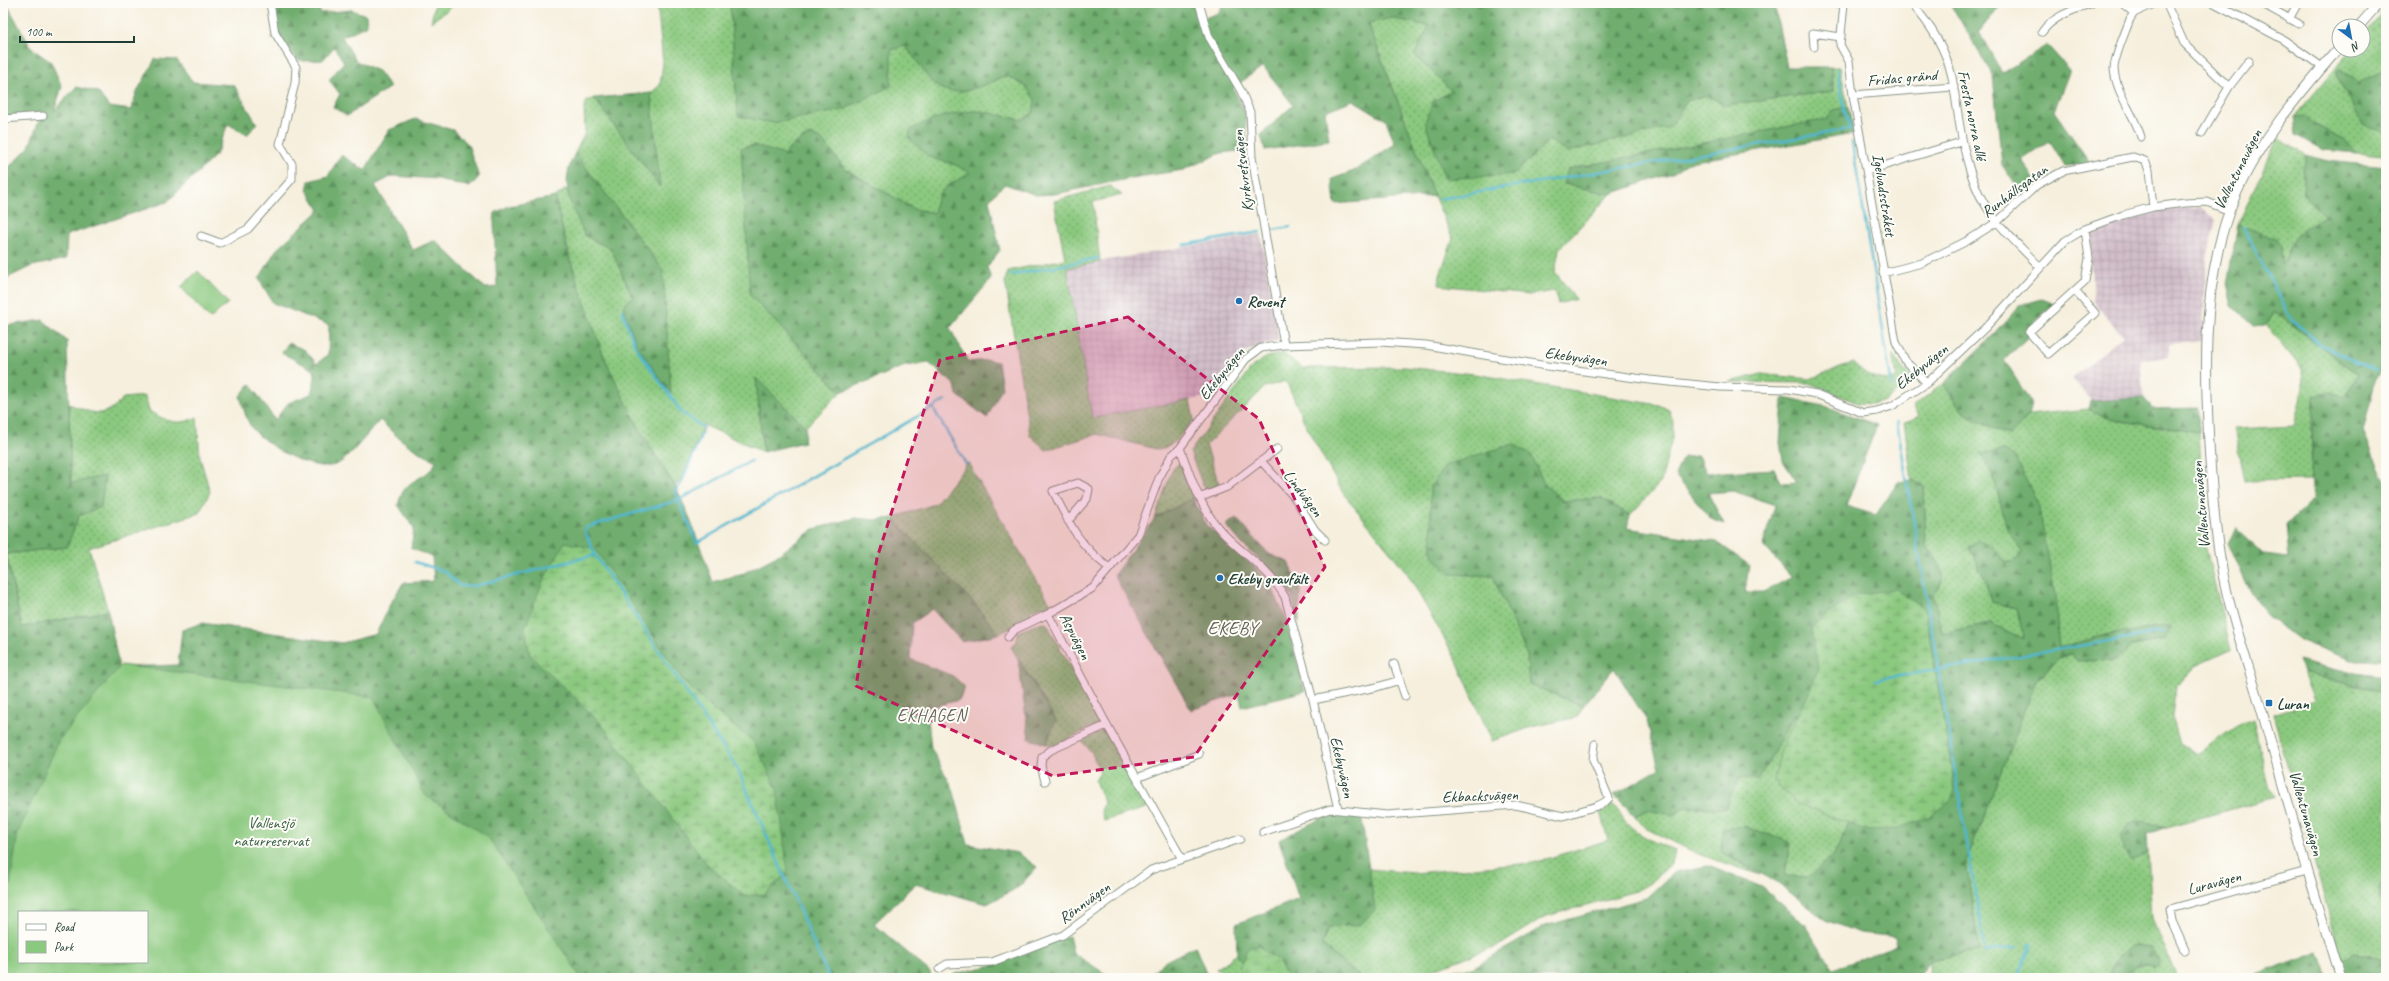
<svg xmlns="http://www.w3.org/2000/svg" width="2389" height="981" font-family="Caveat,sans-serif">
	<defs>
		<pattern id="industrial-grid" width="8" height="8" patternUnits="userSpaceOnUse"><rect width="8" height="8" fill="#d1bdc9"/><path d="M0 4h8M4 0v8" fill="none" stroke="#b3a3ad"/></pattern>
		<pattern id="grass-dots" width="8" height="8" patternUnits="userSpaceOnUse"><rect width="8" height="8" fill="#8bc97f"/><path d="M2 2h.1M6 6h.1" fill="none" stroke="#71a469" stroke-width="1.8" stroke-linecap="round"/></pattern>
		<pattern id="forest-firs" width="22" height="20" patternUnits="userSpaceOnUse"><rect width="22" height="20" fill="#70ad6e"/><path d="M5 1l3.5 6h-7zM16 11l3.5 6h-7z" fill="#5b8e5b"/></pattern>
		<pattern id="wetland-marsh" width="20" height="14" patternUnits="userSpaceOnUse"><rect width="20" height="14" fill="#8bc97f"/><path d="M1 5h8M5 5V1M11 12h8M15 12V8" fill="none" stroke="#71a469"/></pattern>
	</defs>
	<rect width="100%" height="100%" fill="#fdfcf7"/>
	<filter id="ink" filterUnits="userSpaceOnUse"><feTurbulence type="fractalNoise" baseFrequency=".025" numOctaves="2"/><feDisplacementMap in="SourceGraphic" scale="8" xChannelSelector="R" yChannelSelector="G"/><feConvolveMatrix kernelMatrix="1 2 1 2 8 2 1 2 1" color-interpolation-filters="sRGB"/></filter>
	<filter id="wash" filterUnits="userSpaceOnUse"><feTurbulence type="fractalNoise" baseFrequency=".012" numOctaves="4" result="noise"/><feDisplacementMap in="SourceGraphic" scale="16" xChannelSelector="R" yChannelSelector="G"/><feGaussianBlur stdDeviation="0.9" result="paint"/><feColorMatrix in="noise" values="0 0 0 0 0 0 0 0 0 0 0 0 0 0 0 0 0 1.4 0 .05"/><feComposite in="paint" operator="in"/></filter>
	<g filter="url(#wash)">
		<rect width="100%" height="100%" fill="#f6efdd"/>
		<path fill="url(#industrial-grid)" d="M2200,207L2216,220L2207,258L2202,340L2169,344V357L2140,361L2144,398L2091,401L2072,378L2123,336L2093,301L2090,231L2125,218L2160,209Z
			M1261,234L1279,340L1245,352L1213,396L1092,418L1067,267Z"/>
		<path fill="url(#grass-dots)" stroke="#55835a" d="M435,3H457L431,22Z
			M657,3H730L738,116L891,50L905,46L916,59L967,91L1007,76L1026,86L1036,100L1033,113L1022,120L977,111L929,157L956,165L971,173C954,182 935,192 935,213L914,209L845,169L821,139L810,135L794,144L784,155L754,145L750,295L841,392L806,427L756,379L763,452L704,425L681,480L675,486C649,444 622,402 604,356C583,304 567,251 555,197L566,189L585,236L611,249L632,296L663,270L575,153L585,133L584,107L587,101L594,98L660,186L651,93L660,85L663,63Z
			M2386,9V69L2359,83L2338,69L2336,75L2363,125L2386,133V155L2356,153L2344,139L2313,124L2306,117H2294L2351,50H2363V36Z
			M1392,18L1430,26L1452,91L1515,174L1549,140L1670,127L1687,101L1706,95L1725,105L1834,91L1831,67H1840L1848,107L1834,110L1827,119L1564,184L1611,194L1559,249L1555,272L1576,299L1558,304L1555,291L1529,295L1439,285L1440,274L1453,239L1434,196L1368,23Z
			M2280,139L2305,155L2303,195L2325,216C2307,225 2289,239 2285,260L2281,263L2280,247L2238,224L2277,140Z
			M1110,186L1122,195L1093,202L1100,262L1067,268L1092,418L1190,400L1194,420L1175,442L1160,450L1097,434L1046,450L1030,435L1005,281L1008,271L1065,259L1054,201Z
			M2274,312L2358,374L2346,398L2330,392L2312,417L2311,480L2244,481L2234,429L2294,426L2303,387L2302,369L2266,325Z
			M1283,353L1302,368L1404,367L1475,374L1659,405L1669,410L1673,421V434L1661,482L1630,515L1600,498L1563,501L1544,484L1531,455L1430,487L1432,520L1449,574L1493,576L1527,655L1529,684L1583,706L1577,717L1532,727L1492,741L1457,661L1407,573L1343,493L1308,430L1286,381L1265,387L1206,445L1219,484L1214,489L1205,491L1190,452L1253,366L1267,357Z
			M1893,354L1902,368L1915,381L1882,402L1872,404L1857,403L1809,383L1730,382L1761,374L1810,379L1853,362C1865,375 1879,383 1897,378Z
			M1943,384L1964,413L2010,436L2029,415L2089,409L2113,420L2198,432L2204,541L2231,650L2197,665L2176,687L2172,716L2180,744L2197,754L2241,723L2253,719L2270,788L2276,797L2167,827L2140,821L2132,860L2148,852L2152,919L2178,978H2123L2136,967L2145,964L2134,945L2119,955L2113,976L2120,978H1928L1931,960L1979,950L1966,862L2036,680L2059,658L2072,654L2077,661L2117,660L2132,646L2164,640L2171,627L2106,635L2059,648L2039,507L1981,454L1993,475L2008,532L2022,552L2015,562L2005,561L1991,545L1969,548L1985,579L1991,602L2017,608L2024,640L1990,623L1942,633L1933,594L1935,555L1926,547L1924,486L1912,480L1904,423L1919,416L1913,406Z
			M145,396L149,411C166,421 178,427 197,417L200,458L210,492L199,513L89,548L108,611L22,627L6,554L67,547L71,483L69,404C94,413 103,421 123,398Z
			M1180,462L1193,498L1155,518L1172,470Z
			M968,463L1053,608L1045,612L1041,606L1030,611L1033,618L998,634L976,605L892,518L935,504Z
			M1042,622L1047,624L1101,723L1053,746L1046,744L1056,720L1011,647L1017,641L1018,632Z
			M2303,673L2386,693V880L2381,885L2378,898L2386,914V961C2367,954 2359,950 2342,961L2273,714L2314,701Z
			M1794,715L1823,802L1848,823L1834,855L1809,877L1785,876L1790,842L1721,852L1760,875L1698,854L1645,828L1635,816L1647,810L1673,815L1686,807L1725,809L1739,778L1758,780Z
			M1105,729L1149,807L1104,821L1101,811L1104,802L1095,781L1100,772L1092,753L1082,741Z
			M1611,804C1618,806 1621,817 1626,822C1640,837 1657,843 1675,851L1672,863L1652,882L1636,891L1547,916L1500,945L1434,969L1427,978H1361L1322,945L1328,928L1361,924L1370,882L1369,869L1414,873L1533,863L1608,840L1600,812L1607,809Z
			M1237,954L1252,978H1234L1216,969Z
			M1472,968L1468,978H1437L1448,971Z"/>
		<path fill="url(#forest-firs)" stroke="#487551" fill-rule="evenodd" d="M3,3H9L8,6L31,48L51,62L62,87L54,111L76,87L98,92L109,107L132,110C134,91 147,76 155,59L177,60L193,82L234,85L257,124L247,135L228,124L216,155L167,202L67,235L66,259L32,266L3,280V173L29,147L42,112L3,117Z
			M273,3H319L320,13L352,10L366,15L367,25L342,37L356,61L378,71L390,87L347,116L333,107L340,94L329,80L344,62L334,47L323,60L304,61L296,59L278,34Z
			M730,3H1197L1202,19L1218,13L1224,3H1774L1787,67H1831L1834,91L1725,105L1706,95L1687,101L1670,127L1567,152L1549,140L1515,174L1445,179L1425,122L1433,101L1452,91L1414,55L1429,26L1392,18L1368,23L1434,196L1335,204L1332,179L1354,171L1395,144L1386,120L1353,100L1325,111L1329,140L1265,150L1261,135L1293,105L1263,66L1233,88L1245,113L1247,150L1221,153L1183,170L1132,178L1055,194L1036,195L1005,184L989,200L1000,250L987,267L991,279L950,328L968,362L988,360L998,362L1002,388L987,418L957,395L955,385L929,363L905,366L841,392L750,295L741,148L754,145L784,155L794,144L810,135L821,139L845,169L914,209L934,213C937,186 950,186 970,173L956,165L929,157L909,138L910,130C926,120 960,110 979,111C993,113 1008,117 1022,120L1033,113L1035,100L1026,86L1007,76C985,84 950,104 931,81C922,70 915,57 905,46L891,50V86L843,110L773,123L738,116Z
			M1950,3H2002L1979,32L2002,73L2047,45L2070,70L2054,111L2091,164L2065,166L2050,141L2022,160L2036,182L2021,193L2002,165L1993,76Z
			M2338,69L2359,83L2386,69V133L2363,125L2336,75Z
			M651,93L660,187L594,98Z
			M1848,107L1854,134L1689,162L1675,172L1611,194L1564,184L1568,169L1827,119L1834,110Z
			M2306,116L2313,124L2344,139L2356,153L2324,150L2296,135L2294,117Z
			M415,119L453,130L468,144L479,177L470,187L438,179L393,176L375,185L413,250L435,240L485,288L497,287L494,222L495,213L509,206L555,197L569,258L604,357L641,433L675,486L688,514L713,582L744,573L775,557L814,529L855,518L875,520L892,518L976,605L998,634L962,642L932,609L912,623L910,659L953,676L965,687L959,700L927,708L931,748L953,789L968,844L1018,853L1037,867L1019,887L987,904L915,884L874,924L930,972L931,978H3V326L43,320L67,341L71,483L105,476L101,507L79,516L67,547L6,554L22,627L108,611L119,667L178,665L182,630L202,623L342,643L376,634L389,606L403,583L434,581L432,557L411,548L414,528L398,505C405,474 427,483 436,461C413,450 397,438 380,420C368,433 355,451 341,462C319,478 266,446 252,428C246,420 243,406 240,396L250,384L275,420L288,403L311,394L315,377L314,370L282,353L288,343L305,350L317,364L328,354L329,325L273,303L259,279L276,250L320,210L307,190L309,181L328,176L341,155L365,170L389,130ZM19,912H147V962H19Z
			M575,153L663,270L671,394L636,344L623,306L632,296L611,249L585,236C572,205 558,186 575,153Z
			M2305,155L2328,161L2386,167V361L2376,378L2363,432L2386,483V660H2351L2300,641L2266,614L2246,583L2228,543L2236,528L2264,555L2289,558L2286,525L2314,498L2311,480L2314,396L2330,392L2346,397L2358,374L2274,312L2266,325L2253,326L2232,306L2227,284L2238,224L2276,239L2280,247L2281,263L2285,260C2289,239 2307,225 2325,216L2303,195Z
			M2042,299L2055,304L2025,331L2029,337L2004,360L2032,404L2029,415L2010,436L1964,413L1943,384L1996,332L2020,305Z
			M756,378L806,427L804,442L763,452Z
			M1783,398L1825,406L1877,425L1846,506L1876,515L1898,482L1912,480L1924,486L1926,547C1941,561 1950,580 1933,594L1942,633L1990,623L2024,639L2017,608L1991,602L1985,579L1969,548L1979,540L1991,545L2005,561L2015,562L2022,552L2008,532L1993,475L1980,454L2003,450L2015,457L2039,507L2055,595L2059,648L2106,635L2171,626L2164,640L2132,646L2117,660L2077,661L2072,654L2059,658L2036,680L1966,862L1979,950L1931,960L1918,978H1468L1472,968L1545,926L1646,898L1674,872L1708,866L1762,887L1804,924L1833,969L1895,946L1897,937L1860,933L1825,920L1778,883L1721,852L1722,829L1743,826L1790,842L1785,876L1809,877L1834,855L1848,823L1823,802L1794,715L1758,780L1739,778L1725,809L1686,807L1673,815L1647,810L1635,816L1614,795L1659,769L1647,721L1614,668L1583,706L1529,684L1527,655L1493,576L1449,574L1432,555L1430,487L1446,465L1513,444L1531,455L1544,484L1563,501L1600,498L1630,515L1627,528L1717,542L1749,565L1745,592H1764L1792,577L1763,545L1775,505L1733,491L1708,493L1724,524L1711,519L1675,475L1683,457L1698,456L1707,473L1774,469L1782,483L1797,482L1783,461L1780,443Z
			M2144,398L2152,409L2199,408L2198,432L2113,420L2089,409L2091,401Z
			M1193,498L1206,525L1258,570L1271,585L1285,617L1305,691L1242,707L1239,694L1191,710L1114,575L1155,518Z
			M1236,518L1269,554L1288,562L1300,587L1299,623L1291,596L1279,578L1243,545L1226,525Z
			M1018,659L1056,720L1046,744L1029,739Z
			M2298,660L2341,671L2386,677V693L2303,673Z
			M1331,813L1361,814L1375,910L1361,924L1328,928L1322,945L1361,978H1252L1237,954L1236,924L1299,899L1279,840Z
			M2140,821L2167,827L2147,834L2148,852L2132,861L2123,850L2121,835L2129,825Z
			M2386,880V914C2380,902 2373,890 2386,880Z
			M1069,936L1073,953L1112,978H949L954,974L993,965Z
			M2134,945L2151,949L2159,963L2154,967L2145,964L2136,967L2123,978L2113,976L2111,971C2115,958 2122,951 2134,945Z
			M1195,946L1208,978H1147L1164,962Z
			M2319,951L2328,978H2248Z
			M2354,953L2373,956L2386,961V978H2347L2342,961Z"/>
		<path fill="url(#wetland-marsh)" stroke="#55835a" d="M565,542L595,549L684,682L711,708L754,742L777,789L788,872L764,894L745,896L707,864L599,721L530,655L525,628L543,581Z
			M1895,589L1925,609L1955,790L1951,800L1927,818L1895,829L1863,830L1826,814L1796,803L1774,780L1782,745L1809,693L1818,668L1811,627L1855,595Z
			M1258,946L1278,961L1288,978H1241L1239,968L1248,948Z"/>
		<path fill="#8bc97f" stroke="#55835a" fill-rule="evenodd" d="M198,271L228,303L210,319L181,287Z
			M121,665L373,697L425,795L488,837L581,978H3V931L18,833L59,740ZM19,912H147V962H19Z"/>
		<g fill="none" stroke-linecap="round" stroke-linejoin="round">
			<path stroke="#51b8d0" stroke-width="2.5" d="M1838,69L1844,109L1851,131
				M1852,142L1892,386
				M1439,199L1850,129
				M2243,227L2291,319L2321,345L2376,371
				M1267,231L1290,227
				M1184,245L1260,232
				M1011,275L1098,258
				M622,310L635,346L656,376L682,413L704,428
				M933,408L966,464
				M1897,422L1985,952L2017,947
				M702,433L682,482L675,491L697,543L946,400
				M595,555L585,531L587,527L679,500L751,461
				M415,562L444,571L460,586H474L595,555L737,768L829,978
				M1876,680L2163,632
				M2017,978L2031,944L2028,945"/>
		</g>
	</g>
	<g filter="url(#ink)">
		<g fill="none" stroke-linecap="round" stroke-linejoin="round">
			<g stroke="#8a9688" stroke-width="9">
				<path id="minor" d="M1199,3L1209,37L1241,91L1250,112L1252,157L1284,345
					M1828,3H1846
					M1911,3C1930,24 1946,49 1952,77C1959,115 1961,151 1976,187C1989,219 2017,243 2040,267
					M2122,3L2134,13
					M2166,3L2184,43L2229,87
					M2214,3L2284,40L2322,67
					M2261,3L2299,24
					M1844,4L1840,45L1849,61L1853,95L1896,342L1906,362L1927,383
					M2289,19L2298,3
					M2042,32C2053,16 2074,10 2092,3
					M1814,47L1813,33L1841,37
					M1853,95L1953,87
					M3,119L43,116
					M2202,133L2229,87L2249,61
					M2141,137C2134,113 2116,94 2114,69C2114,57 2126,31 2130,19L2134,13L2156,3
					M1867,171L1961,142
					M201,236L220,243L248,229L292,179V164L280,144L295,83L296,67L275,33L270,3
					M1883,273L1922,263L1967,241L1997,222L2037,185L2063,171L2133,157L2145,161L2149,170L2153,207
					M2075,290L2095,313L2048,354L2029,332L2085,281L2089,258L2085,229
					M1180,448C1191,477 1200,508 1221,531C1243,555 1268,567 1285,597L1313,700L1338,809
					M1261,461L1294,497L1315,530L1325,540
					M1199,498L1227,487L1277,449
					M1068,521L1087,499L1089,489L1078,483L1053,491C1070,525 1078,544 1109,568
					M1008,637L1014,630L1048,614
					M1394,664L1405,696
					M1313,700L1377,687L1400,680
					M1137,778L1199,754
					M1045,781L1041,766L1042,757L1051,750L1107,725
					M1263,832L1330,809L1387,815L1516,805L1563,816L1597,806L1605,802L1609,798L1593,760L1595,744
					M1182,859L1107,725L1048,614L1093,588L1138,535L1159,478L1171,456L1180,448L1246,359L1261,348L1284,345L1380,342L1426,345L1547,366L1650,380L1720,387L1789,389L1816,394L1863,413L1877,411L1892,406L1927,383L1986,327L2065,241L2085,229L2123,215L2153,207L2185,203L2207,202L2230,211
					M2185,950L2172,921L2170,909L2307,871
					M939,969L947,964L992,962L1063,935L1151,870L1240,839"/>
			</g>
			<g stroke="#8a9688" stroke-width="11">
				<path id="secondary" d="M2359,26L2379,3
					M2339,48C2296,97 2251,150 2229,212C2201,292 2205,378 2210,461C2213,503 2216,543 2225,584C2235,631 2252,675 2265,722C2289,807 2314,893 2340,978"/>
			</g>
			<use href="#minor" stroke="#fff" stroke-width="7"/>
			<use href="#secondary" stroke="#fff" stroke-width="9"/>
		</g>
	</g>
	<path fill="#c2185b" fill-opacity="0.2" stroke="#c2185b" stroke-width="3" stroke-dasharray="8 5" stroke-linejoin="round" d="M1128,317L1259,419L1325,567L1194,757L1053,776L856,686L877,558L940,360Z"/>
	<g fill="#1f6fb2" stroke="#fdfcf7" stroke-width="1.5">
		<circle cx="1239" cy="301" r="4"/>
		<circle cx="1220" cy="578" r="4"/>
		<rect x="2265" y="699" width="8" height="8" rx="2"/>
	</g>
	<g text-anchor="middle" stroke-width="4" stroke-linejoin="round" paint-order="stroke">
		<g font-size="16" fill="#1f3d34" stroke="#fdfcf7">
			<text transform="translate(1902 77) rotate(-5)" y="6">Fridas gränd</text>
			<text transform="translate(1973 115) rotate(78)" y="6">Fresta norra allé</text>
			<text transform="translate(2237 169) rotate(-63)" y="6">Vallentunavägen</text>
			<text transform="translate(1242 171) rotate(-97)" y="6">Kyrkvretsvägen</text>
			<text transform="translate(2014 190) rotate(-37)" y="6">Runhällsgatan</text>
			<text transform="translate(1885 195) rotate(81)" y="6">Igelvadsstråket</text>
			<text transform="translate(1576 356) rotate(8)" y="6">Ekebyvägen</text>
			<text transform="translate(1921 366) rotate(-39)" y="6">Ekebyvägen</text>
			<text transform="translate(1221 373) rotate(-51)" y="6">Ekebyvägen</text>
			<text transform="translate(1304 493) rotate(53)" y="6">Lindvägen</text>
			<text transform="translate(2200 505) rotate(-95)" y="6">Vallentunavägen</text>
			<text transform="translate(1076 636) rotate(63)" y="6">Aspvägen</text>
			<text transform="translate(1343 767) rotate(77)" y="6">Ekebyvägen</text>
			<text transform="translate(1480 795) rotate(-2)" y="6">Ekbacksvägen</text>
			<text transform="translate(2307 813) rotate(74)" y="6">Vallentunavägen</text>
			<text transform="translate(2214 882) rotate(-15)" y="6">Luravägen</text>
			<text transform="translate(1084 902) rotate(-36)" y="6">Rönnvägen</text>
		</g>
		<g font-size="16" font-weight="bold" fill="#1f3d34" stroke="#fdfcf7" text-anchor="start">
			<text x="1247" y="307">Revent</text>
			<text x="1228" y="584">Ekeby gravfält</text>
			<text x="2277" y="709">Luran</text>
		</g>
		<g font-size="16" fill="#3a6047" stroke="#fdfcf7">
			<text x="271" y="828">Vallensjö<tspan x="271" dy="18">naturreservat</tspan></text>
		</g>
		<g font-size="17" letter-spacing="1" fill="#626156" stroke="#fdfcf7">
			<text x="932" y="721">EKHAGEN</text>
		</g>
		<g font-size="18" letter-spacing="1" fill="#626156" stroke="#fdfcf7">
			<text x="1233" y="634">EKEBY</text>
		</g>
	</g>
	<rect width="2389" height="981" fill="none" stroke="#fdfcf7" stroke-width="16"/>
	<rect x="18" y="911" width="130" height="52" fill="#fdfcf7" stroke="#a4b0a9"/>
	<rect x="26" y="924" width="20" height="6" fill="#ffffff" stroke="#a4b0a9"/>
	<text x="54" y="931" font-size="12" fill="#1f3d34">Road</text>
	<rect x="26" y="941" width="20" height="12" fill="#8bc97f" stroke="#a4b0a9"/>
	<text x="54" y="951" font-size="12" fill="#1f3d34">Park</text>
	<g transform="translate(2351 38) rotate(148)"><circle r="19" fill="#fdfcf7" stroke="#a4b0a9"/>
	<path d="M0-3L7 15L0 10L-7 15Z" fill="#1f6fb2"/>
	<text y="-6" font-size="11" font-weight="bold" text-anchor="middle" fill="#1f3d34">N</text>
	</g>
	<path d="M20 36v6h114v-6" fill="none" stroke="#1f3d34" stroke-width="2"/>
	<text x="26" y="36" font-size="12" fill="#1f3d34" stroke="#fdfcf7" stroke-width="3" paint-order="stroke">100 m</text>
</svg>
